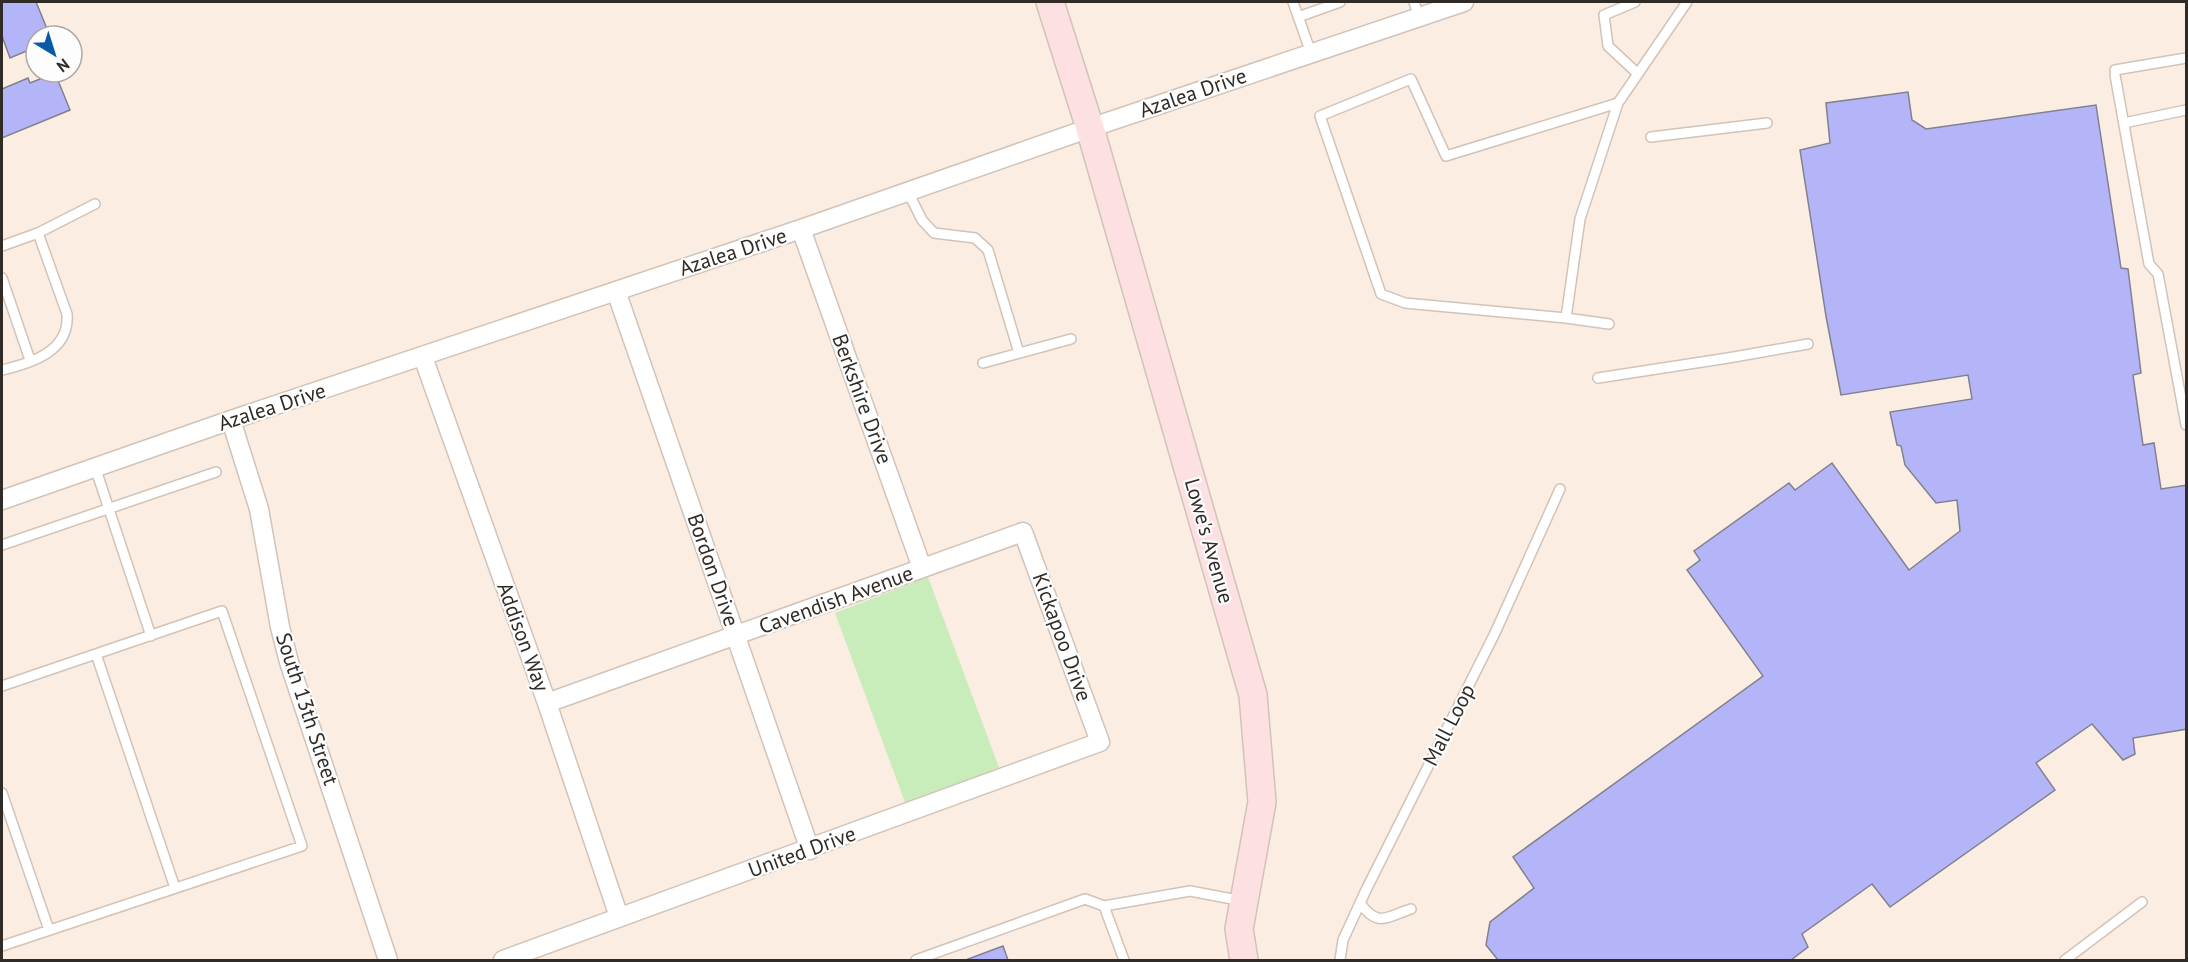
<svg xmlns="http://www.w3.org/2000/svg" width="2188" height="962" font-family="'PT Sans',sans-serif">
	<rect width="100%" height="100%" fill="#fbede1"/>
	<path fill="#c8edbb" d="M928,577L1000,770L906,805L835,613Z"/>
	<path fill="#b4b5f8" stroke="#80808f" stroke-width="1.5" d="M2,2H36L50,36H36V47L10,58L2,36Z
		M55,73L70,110L2,138V89L28,78L30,83Z
		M1908,92L1912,120L1926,129L2096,105L2121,268L2128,269L2141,373L2133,375L2143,445L2154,443L2161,489L2187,485V729L2133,738L2135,754L2123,760L2092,724L2036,763L2055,790L1890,907L1872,884L1802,934L1808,947L1791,960H1498L1486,945L1490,922L1534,888L1513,857L1763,676L1687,570L1700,560L1694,551L1789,483L1795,490L1832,463L1909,570L1960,531L1957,500L1936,503L1905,465L1901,446L1897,445L1890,412L1972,399L1968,375L1841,395L1826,316L1800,150L1830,143L1826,103Z
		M1003,946L1008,960H969L968,959Z"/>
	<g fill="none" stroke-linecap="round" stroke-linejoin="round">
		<g stroke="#d1c3b8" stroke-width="12">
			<path id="lane" d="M1293,2L1311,53
				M1414,2L1419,17
				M1635,2L1604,15L1608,46L1637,73
				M1298,17L1340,2
				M2115,70L2186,58
				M2115,75L2149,264L2158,274L2186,425
				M2124,123L2186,110
				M1651,137L1767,123
				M908,192L922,220L934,233L975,238L988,250L1019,353
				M2,246L38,233L95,204
				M2,278L30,360
				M1566,318L1405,303L1381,294L1320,116L1411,79L1446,156L1618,103
				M1609,324L1566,318L1580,219L1618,103L1687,2
				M983,363L1071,339
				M2,370C32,363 70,351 67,314L38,233
				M1598,378L1728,358L1808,344
				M95,467L151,636
				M2,545L216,472
				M96,654L175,888
				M2,686L222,611L302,846L2,946
				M2,793L49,930
				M1360,903C1378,928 1386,917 1411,909
				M1104,906L1190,891L1243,901
				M916,960L1085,899L1104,906L1124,960
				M1340,960L1343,940L1366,890L1495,633L1560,489
				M2065,960L2142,902"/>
		</g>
		<g stroke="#d1c3b8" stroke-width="21">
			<path id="street" d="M801,229L922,568
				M616,291L810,850
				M423,357L547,703L619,917
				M231,420L259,509L280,627L289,662L388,960
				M2,500L231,420L801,229L1090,128L1464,2
				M503,960L1100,742L1023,532L547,703"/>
		</g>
		<g stroke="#d1c3b8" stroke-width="30">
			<path id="secondary" d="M1050,2L1090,128L1253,695L1262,802L1239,929L1244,960"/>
		</g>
		<use href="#lane" stroke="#fff" stroke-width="9"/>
		<use href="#street" stroke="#fff" stroke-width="18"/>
		<use href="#secondary" stroke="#fce0e2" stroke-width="27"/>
	</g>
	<g text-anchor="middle" stroke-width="4.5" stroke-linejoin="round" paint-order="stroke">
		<g font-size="21" fill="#302b26" stroke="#fdfdfd">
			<text transform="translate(1193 93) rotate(-19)" y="7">Azalea Drive</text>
			<text transform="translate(733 252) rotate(-18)" y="7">Azalea Drive</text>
			<text transform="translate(862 399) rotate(70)" y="7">Berkshire Drive</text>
			<text transform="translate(272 407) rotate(-18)" y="7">Azalea Drive</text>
			<text transform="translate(1209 541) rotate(74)" y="7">Lowe's Avenue</text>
			<text transform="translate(713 570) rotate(71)" y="7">Bordon Drive</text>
			<text transform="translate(836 600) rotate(-20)" y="7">Cavendish Avenue</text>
			<text transform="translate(523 637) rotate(70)" y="7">Addison Way</text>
			<text transform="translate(1062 637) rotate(70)" y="7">Kickapoo Drive</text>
			<text transform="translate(307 709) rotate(72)" y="7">South 13th Street</text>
			<text transform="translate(1449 725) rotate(-63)" y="7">Mall Loop</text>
			<text transform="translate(802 852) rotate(-20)" y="7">United Drive</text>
		</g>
	</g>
	<rect width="2188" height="962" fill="none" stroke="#302b26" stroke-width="6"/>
	<g transform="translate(54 54) rotate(142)"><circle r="28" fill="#fdfdfd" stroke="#aba9a7" stroke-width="1.5"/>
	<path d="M0-4.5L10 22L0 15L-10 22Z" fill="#0a59a8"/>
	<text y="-9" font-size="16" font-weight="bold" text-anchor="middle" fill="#302b26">N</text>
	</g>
</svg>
